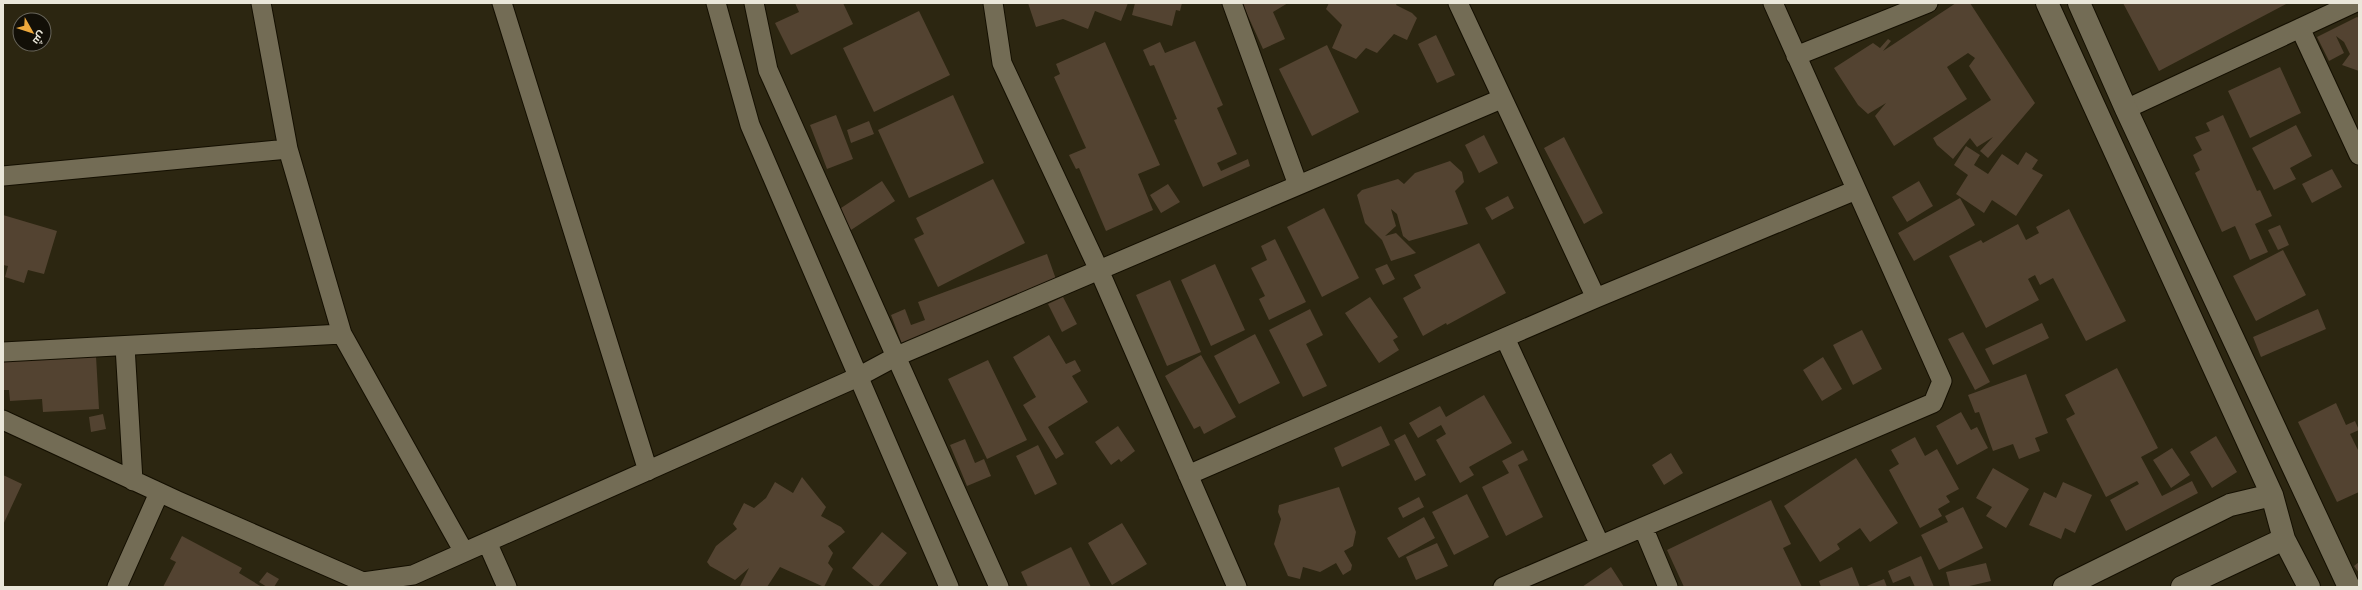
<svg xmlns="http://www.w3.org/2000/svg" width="2362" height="590" font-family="Manrope,Cairo,sans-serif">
	<rect width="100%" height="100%" fill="#2c2611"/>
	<path fill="#534331" d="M795,3H843L853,24L791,55L775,23L799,12Z
		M1028,3H1128L1121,21L1095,11L1088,29L1063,19L1036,27Z
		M1135,3H1182L1180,11L1176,10L1172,26L1132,15Z
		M1242,3H1288L1273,12L1285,39L1263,49Z
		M1329,3H1397L1396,5L1412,13L1417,18L1407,40L1394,34L1377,53L1366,48L1356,59L1332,48L1342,25L1326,9Z
		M1956,3H1970L2035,103L1988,158L1980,151L1993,137L1977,147L1970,138L1953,159L1937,145L1933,138L1991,100L1969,66L1975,58L1968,53L1947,67L1967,99L1894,146L1875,116L1886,103L1868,114L1858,105L1834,68L1873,43L1880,48L1888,39L1891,41L1883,51Z
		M2123,3H2288L2159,71Z
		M919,11L950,75L874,112L843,48Z
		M2357,17L2359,18V71L2342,65L2350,54L2344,42L2336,36L2344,53L2329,61L2317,37Z
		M1436,35L1455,75L1437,83L1418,44Z
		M1195,41L1223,105L1217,108L1237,154L1217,163L1221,171L1248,159L1250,166L1203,187L1174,120L1177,119L1154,65L1150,66L1143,50L1160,42L1165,53Z
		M1105,42L1160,165L1138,174L1153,210L1106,231L1079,168L1076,169L1069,155L1086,148L1054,77L1060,74L1056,64Z
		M1327,45L1359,112L1312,136L1279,69Z
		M2280,67L2301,113L2250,138L2228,91Z
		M953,95L984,163L909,198L878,130Z
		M836,115L853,159L827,169L810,125Z
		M2223,115L2257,191L2260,190L2272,216L2255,224L2268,252L2250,260L2235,226L2222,232L2195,173L2200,170L2193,155L2202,150L2195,137L2210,131L2206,123Z
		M869,121L874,134L851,143L847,130Z
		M2296,125L2312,156L2290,168L2296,179L2274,190L2252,148Z
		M1484,135L1498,163L1479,173L1465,145Z
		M1564,137L1603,213L1584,224L1544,148Z
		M1966,146L1980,155L1974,165L1988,174L2002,154L2018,165L2026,152L2038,160L2032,169L2043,175L2016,216L1992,200L1984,213L1956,194L1968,175L1954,165Z
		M1450,161L1462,172L1464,182L1455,191L1468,224L1409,241L1403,236L1397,214L1391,209L1396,226L1385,236L1396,233L1416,253L1391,261L1382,240L1365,223L1357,195L1362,190L1398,179L1404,184L1415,173Z
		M2332,169L2342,187L2312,203L2302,184Z
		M993,179L1025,243L938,287L914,239L924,234L916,218Z
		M882,181L895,201L851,230L838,210Z
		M1919,181L1933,206L1907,222L1892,197Z
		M1168,184L1180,202L1161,213L1150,195Z
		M1508,196L1514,208L1492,220L1485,208Z
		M1960,198L1975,225L1914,261L1898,233Z
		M1324,208L1359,278L1322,297L1287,227Z
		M2069,209L2126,321L2086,341L2053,278L2040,285L2035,275L2028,279L2039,300L1986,328L1949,256L1981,240L1983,243L2018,224L2026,240L2039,233L2036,227Z
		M3,215L57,231L44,274L28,270L24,283L5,277L8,266L3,265Z
		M2280,225L2289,245L2278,250L2268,230Z
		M1275,239L1306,302L1269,320L1259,299L1265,296L1251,268L1267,260L1261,246Z
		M1479,243L1506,293L1447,325L1446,323L1423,336L1403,298L1421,288L1414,275Z
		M2283,250L2306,295L2256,321L2233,276Z
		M1047,254L1057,282L902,344L891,315L905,309L911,325L925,320L918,302Z
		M1215,264L1245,330L1211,346L1181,280Z
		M1387,264L1395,279L1383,285L1375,269Z
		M1170,280L1201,352L1167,366L1136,295Z
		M1063,297L1077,324L1062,332L1048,304Z
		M1370,297L1398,337L1393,340L1399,350L1379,363L1345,313Z
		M1310,309L1323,335L1306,344L1327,386L1303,397L1269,330Z
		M2318,309L2326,329L2261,357L2253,337Z
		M2042,323L2049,338L1993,365L1985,349Z
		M1862,330L1882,369L1853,385L1833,345Z
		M1963,332L1990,382L1975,390L1948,339Z
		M1255,334L1280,383L1239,404L1214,356Z
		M1049,335L1066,364L1075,360L1081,371L1072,376L1088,402L1048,427L1064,454L1056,459L1023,405L1036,397L1013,357Z
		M1201,355L1236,417L1204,434L1200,426L1194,429L1165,376Z
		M96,356L99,409L43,412L42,399L10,401L9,390H3V361Z
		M1823,357L1842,389L1822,401L1803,370Z
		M988,360L1027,440L987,459L948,379Z
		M2117,368L2158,448L2141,457L2162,496L2192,481L2198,493L2126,531L2110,500L2139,484L2137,481L2106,497L2066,419L2075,414L2065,395Z
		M2026,374L2048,433L2035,438L2040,451L2019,459L2013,444L1993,451L1979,412L1975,413L1968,395Z
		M1484,395L1512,443L1469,467L1474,475L1460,483L1436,440L1446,434L1441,425L1418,438L1409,423L1440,406L1446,417Z
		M2336,403L2346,425L2355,421L2359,430L2350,434L2359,452V492L2337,502L2298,422Z
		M1961,412L1971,430L1977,427L1988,448L1957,465L1936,426Z
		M103,414L106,429L91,432L89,417Z
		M1118,426L1135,451L1121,462L1119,459L1111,465L1095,442Z
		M1381,426L1390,445L1342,467L1334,448Z
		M1405,434L1426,475L1415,481L1394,440Z
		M2216,436L2237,472L2212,488L2190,452Z
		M1915,437L1925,456L1937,449L1959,489L1946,496L1950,502L1938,509L1942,516L1920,528L1889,470L1899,464L1891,450Z
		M965,439L975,463L984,459L991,476L967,486L950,445Z
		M1038,445L1057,484L1035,495L1016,456Z
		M2172,448L2190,475L2171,488L2153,460Z
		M1523,450L1528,460L1518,465L1543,517L1506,536L1482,487L1509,473L1502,461Z
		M1671,453L1683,473L1664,485L1652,465Z
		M1856,458L1898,523L1870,542L1860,528L1837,544L1840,549L1820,562L1784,506Z
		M1993,468L2029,489L2006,528L1986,516L1992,507L1976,498Z
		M3,475L22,484L3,525Z
		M802,477L826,507L821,516L841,527L845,532L828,546L833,553L828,563L833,569L824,587L780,567L767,587H741L740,586L749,568L735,580L710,566L707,562L716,546L737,529L733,524L744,503L754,508L766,498L775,482L793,493Z
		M2063,482L2092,495L2075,533L2065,528L2061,539L2029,525L2044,492L2056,498Z
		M1339,487L1356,532L1353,546L1344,551L1352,565L1351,570L1343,575L1336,563L1320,572L1303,567L1300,579L1288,576L1274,544L1281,519L1278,512L1279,505Z
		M1467,494L1489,537L1454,555L1432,512Z
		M1419,497L1424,507L1403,518L1398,508Z
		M1771,500L1791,544L1783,548L1802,587H1684L1667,550Z
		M1963,507L1983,548L1939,570L1921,535L1948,522L1945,516Z
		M1424,517L1435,538L1399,558L1387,538Z
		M1122,523L1147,564L1112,585L1088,543Z
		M882,532L907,553L878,587H875L852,568Z
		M182,536L242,568L239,573L262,587H163L176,562L170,559Z
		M1437,543L1448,566L1416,580L1406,557Z
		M1071,547L1091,587H1028L1021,572Z
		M1921,556L1934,587H1915L1910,576L1893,583L1888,571Z
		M2359,562V573L2354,566Z
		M1986,563L1991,581L1965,587H1950L1946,572Z
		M1611,567L1624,587H1582Z
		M1852,567L1860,587H1821L1819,581Z
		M267,572L279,579L274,587H267L259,582Z
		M1884,579L1887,587H1864Z"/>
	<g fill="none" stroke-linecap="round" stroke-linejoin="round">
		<g stroke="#140f00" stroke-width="21">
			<path id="minor" d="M261,3L288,149L342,334L464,552
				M502,3L648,471
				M716,3L750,125L949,587
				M754,3L768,70L999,587
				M993,3L1002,63L1099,270L1237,587
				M1232,3L1298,185
				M1458,3L1596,298
				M2300,28L2359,155
				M1796,56L1928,3
				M2126,109L2354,3
				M3,176L288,149
				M1505,338L1600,545
				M125,346L133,481
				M3,352L342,334
				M3,420L178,501L363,582L413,575L858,377L897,356L1501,99
				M1188,475L1596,298L1856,190
				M1643,527L1668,587
				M487,542L507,587
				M117,587L159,493
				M1503,587L1933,403L1942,381L1773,3"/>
		</g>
		<g stroke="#140f00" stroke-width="24">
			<path id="tertiary" d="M2047,3L2272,495L2284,539L2309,587
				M2079,3L2126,109L2349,587
				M2064,587L2230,505L2272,495
				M2182,587L2284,539"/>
		</g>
		<use href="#minor" stroke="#736c55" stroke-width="19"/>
		<use href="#tertiary" stroke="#736c55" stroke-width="22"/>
	</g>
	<rect width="2362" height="590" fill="none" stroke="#eae7da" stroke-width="8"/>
	<g transform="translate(32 32) rotate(129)"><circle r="19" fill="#120f07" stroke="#68655b"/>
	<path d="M0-3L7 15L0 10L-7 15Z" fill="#eda83c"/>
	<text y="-6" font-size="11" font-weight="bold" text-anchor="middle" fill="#eae7da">ش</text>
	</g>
</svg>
